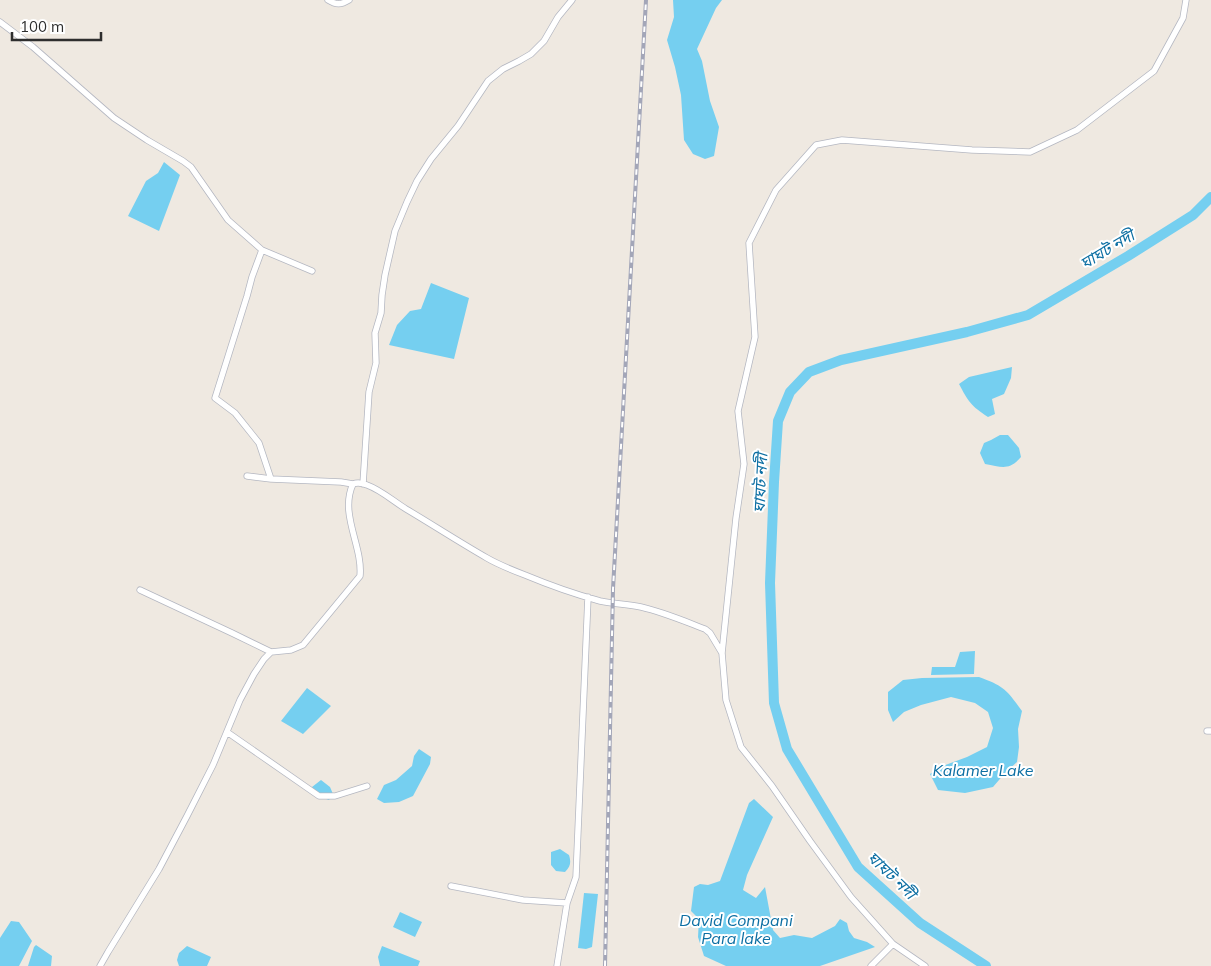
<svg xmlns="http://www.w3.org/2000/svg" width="1211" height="966" font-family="Mulish,'Noto Sans Bengali',sans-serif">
	<rect width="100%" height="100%" fill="#efe9e1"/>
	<path fill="#75cff0" d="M673,0H722L716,8L697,49L702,61L710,101L719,127L714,156L705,159L693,154L684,140L681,95L675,67L667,40L674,17Z
		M164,162L180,175L159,231L128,216L146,181L158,173Z
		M431,283L469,298L454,359L389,345L397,325L410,311L421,309Z
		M1012,367L1011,378L1004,394L992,399L995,414L988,417C971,406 968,401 959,384L969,377Z
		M1000,435H1008L1019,448L1021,457C1009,471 1002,467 985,464L980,453L984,443L991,440Z
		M975,651L974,674L931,675L932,667H955L960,652Z
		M979,677C1004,686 1007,690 1022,711L1018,729L1019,747L1017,762L1005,773L993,787L965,793L938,790L930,774L940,767L967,757L987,747L993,728L988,712L975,703L951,697L921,705L904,712L893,722L888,710V692L903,680L922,678Z
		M307,688L331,706L303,734L281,721Z
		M419,749L431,757L430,764L413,796L399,802L384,803L377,799L384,785L396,780L412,766L414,756Z
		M321,780L330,787L333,794L329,800L315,795L312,787Z
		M754,799L773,817L747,875L743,890L756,898L765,887L773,930L780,938L794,935L812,938L835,926L840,919L847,923L849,931L854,938L867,942L875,947L820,966H726L704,956L698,937L699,919L691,911L694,887L700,884L708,885L720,881L749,803Z
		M560,849L569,855C571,862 571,866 565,872L556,871L551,865V852Z
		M584,893L598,894L592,947L586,949L578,948Z
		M400,912L422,922L415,937L393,927Z
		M11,921L19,922L32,941L19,966H0V938Z
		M36,945L52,956L51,966H28L34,947Z
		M187,946L211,957L207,966H179L177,960L179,953Z
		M382,946L420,961L418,966H380L378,957Z"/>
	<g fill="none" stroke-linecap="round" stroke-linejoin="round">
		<path stroke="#75cff0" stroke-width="10" d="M986,966L920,923L858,867L787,749L774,703L770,583L774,482L778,421L790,392L809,372L841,360L967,332L1028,315L1128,256L1193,215L1211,197"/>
		<g stroke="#b4b7c1" stroke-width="7">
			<path id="minor" d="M328,0C336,5 341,5 349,0
				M0,22L33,47L114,118L147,140L183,161L191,167L228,220L262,250L312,271
				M262,250L252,277L247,296L215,398L235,413L259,443L271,479L341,482L353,484
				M247,476L271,479
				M363,484L369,392L376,363L375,333L381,313L382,295L385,275L395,231L407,202L417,181L431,159L458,126L488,81L503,69L519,61L531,54L544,41L558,17L572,0
				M140,590L232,633L271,652
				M1207,731H1211
				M227,732L319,796H335L367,786
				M451,886L523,900L567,903
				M100,966L108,952L159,869L187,816L213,765L240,700L254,674L264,659L271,652L291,650L303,645L360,576C363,546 339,514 353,484C358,482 362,483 367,485C381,490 393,501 406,509C433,525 459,542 487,558C499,565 512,570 525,575C549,585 574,594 600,601C614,604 627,604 641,607C663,612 684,621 705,629L710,633L722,653
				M557,966L567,903L576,877L588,597
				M871,966L893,944
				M925,966L893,944L851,897L810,841L772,786L741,747L726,700L722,653L736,518L744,464L738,411L755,337L749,243L776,190L816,145L842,140L972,150L1030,152L1077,130L1154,71L1183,18L1186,0"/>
		</g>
		<use href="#minor" stroke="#fff" stroke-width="5.5"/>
		<g stroke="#a3a6b8" stroke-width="4">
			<path id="rail" d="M605,966L613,589L646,0"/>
		</g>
		<use href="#rail" stroke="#fff" stroke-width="2" stroke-dasharray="5.5" stroke-linecap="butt"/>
	</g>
	<g text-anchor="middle" stroke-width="4" stroke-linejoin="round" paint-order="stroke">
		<g font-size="16" font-style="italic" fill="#0d6fa3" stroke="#fff">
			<text transform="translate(1107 249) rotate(-31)" y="6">ঘাঘট নদী</text>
			<text transform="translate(760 483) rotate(-87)" y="6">ঘাঘট নদী</text>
			<text x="983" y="776">Kalamer Lake</text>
			<text transform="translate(892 875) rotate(44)" y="6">ঘাঘট নদী</text>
			<text x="736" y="926">David Compani<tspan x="736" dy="18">Para lake</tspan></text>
		</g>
	</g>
	<path d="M12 32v8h89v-8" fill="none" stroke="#2e2e2e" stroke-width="2.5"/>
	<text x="20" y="32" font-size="15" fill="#2e2e2e" stroke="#ffffff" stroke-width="4" paint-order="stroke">100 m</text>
</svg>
